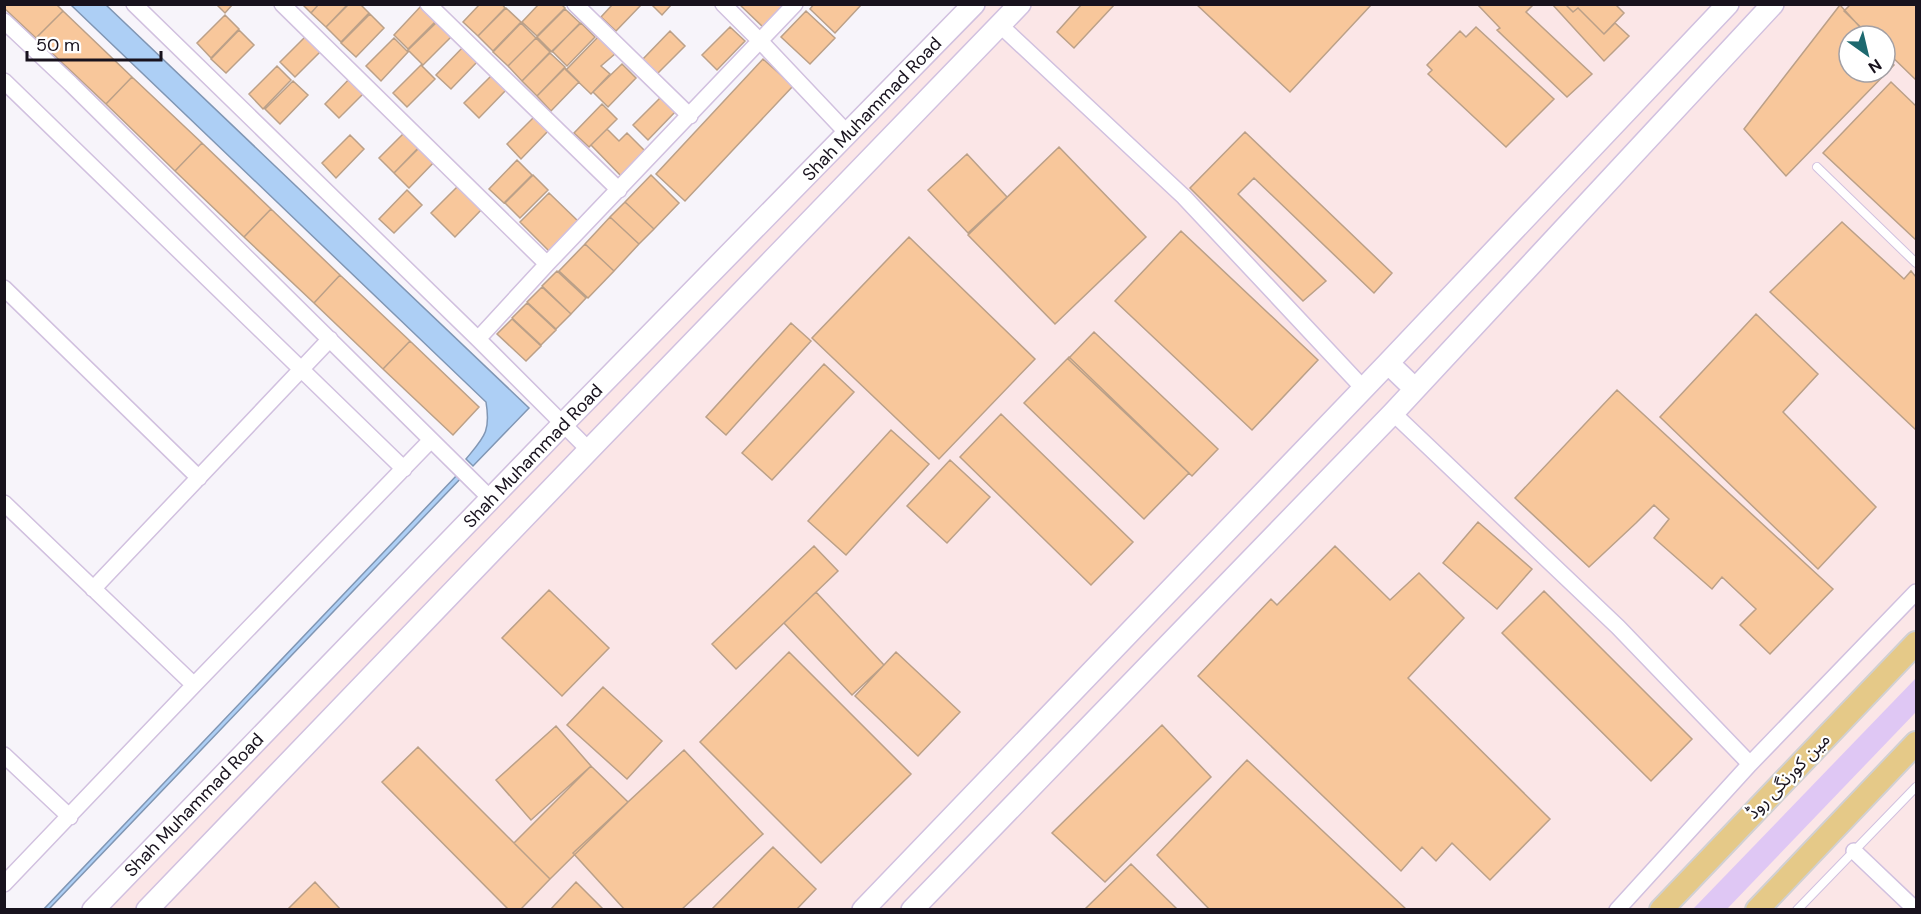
<svg xmlns="http://www.w3.org/2000/svg" width="1921" height="914" font-family="'DM Sans','Noto Sans Arabic',sans-serif">
	<rect width="100%" height="100%" fill="#f7f4fa"/>
	<path fill="#fbe6e7" fill-rule="evenodd" d="M972,5H1916V909L105,910ZM1849,36H1885V72H1849Z"/>
	<path fill="#dfc7f4" d="M1916,678V712L1727,909H1693Z"/>
	<path fill="#adcff5" stroke="#8096b4" stroke-width="1.5" d="M71,5H106L529,408L473,466L466,459C484,437 491,432 486,402Z
		M458,474L462,477L49,909L43,910Z"/>
	<path fill="#f8c79b" stroke="#bba088" stroke-width="1.5" d="M4,4H56L63,11L36,38L4,8Z
		M216,4H233L225,13Z
		M302,4H319L311,13Z
		M319,4H348L326,27L311,13Z
		M349,4H360L369,13L341,42L326,27Z
		M480,4H502L505,8L478,36L463,22Z
		M539,4H561L565,8L537,36L522,22Z
		M613,4H642L616,31L601,17Z
		M651,4H672L662,15Z
		M739,4H786L764,28Z
		M814,4H862L835,33L810,9Z
		M1082,4H1115L1074,48L1057,32Z
		M1196,4H1372L1290,92Z
		M1477,4H1534L1526,12L1592,74L1567,97L1497,30L1500,28Z
		M1552,4H1565L1573,12L1578,8L1604,34L1615,23L1629,36L1604,61Z
		M1565,4H1615L1624,13L1604,34L1578,8L1573,12Z
		M1851,4H1915L1916,6V80L1885,50V36H1870L1844,11Z
		M1840,5L1868,36H1849V72H1885V55L1894,65L1786,176L1744,129Z
		M421,6L436,21L408,49L394,35Z
		M506,8L521,22L493,51L478,36Z
		M565,9L580,23L552,52L537,37Z
		M63,11L132,77L106,104L36,38Z
		M806,11L835,38L810,64L781,37Z
		M370,14L384,28L356,57L341,43Z
		M225,15L239,29L211,58L197,43Z
		M437,22L451,37L423,65L408,50Z
		M521,23L536,38L508,66L493,52Z
		M581,23L595,37L567,66L552,51Z
		M730,27L745,41L717,70L702,55Z
		M1476,27L1554,99L1506,147L1428,74L1432,70L1427,65L1460,31L1466,37Z
		M239,30L254,45L226,73L211,59Z
		M670,31L685,46L657,74L642,60Z
		M308,34L323,49L295,77L280,62Z
		M598,37L616,53L601,66L610,74L591,94L566,70Z
		M394,38L408,52L381,81L366,66Z
		M536,38L550,52L522,81L508,66Z
		M464,46L478,61L451,89L436,75Z
		M550,53L565,67L537,96L522,81Z
		M763,59L793,86L685,201L656,174Z
		M622,64L636,78L608,107L593,92Z
		M421,65L435,79L407,107L393,93Z
		M277,66L291,80L263,109L249,94Z
		M565,68L579,82L551,111L537,96Z
		M353,75L367,90L339,118L325,104Z
		M492,75L507,89L479,118L464,103Z
		M132,77L202,143L175,171L106,104Z
		M293,81L308,95L280,124L265,109Z
		M1891,82L1916,106V240L1823,153Z
		M661,97L676,111L648,140L633,125Z
		M602,104L617,119L589,147L574,133Z
		M535,116L549,130L521,159L507,144Z
		M607,129L619,141L627,133L646,152L622,177L591,145Z
		M407,130L422,144L394,173L379,158Z
		M1245,132L1392,273L1374,293L1254,178L1238,194L1326,281L1303,301L1190,188Z
		M350,135L364,149L336,178L322,163Z
		M202,143L271,209L244,237L175,171Z
		M422,145L437,159L409,188L394,173Z
		M1059,147L1146,237L1055,324L968,235Z
		M967,154L1007,197L968,233L928,190Z
		M517,160L532,175L504,203L489,189Z
		M533,175L548,190L520,218L505,203Z
		M651,175L679,203L654,229L625,202Z
		M459,185L483,208L455,237L431,213Z
		M407,190L422,205L394,233L379,219Z
		M549,193L580,223L550,252L520,222Z
		M625,202L654,229L639,244L610,217Z
		M271,209L340,275L314,303L244,237Z
		M610,217L639,244L614,271L585,244Z
		M1842,222L1904,279L1911,271L1916,277V430L1770,292Z
		M1181,231L1318,360L1252,430L1115,301Z
		M909,237L1035,359L939,459L812,338Z
		M585,244L614,271L588,298L559,271Z
		M557,271L586,298L571,314L542,286Z
		M340,275L410,341L383,369L314,303Z
		M542,287L571,314L556,329L527,302Z
		M527,303L556,330L541,345L512,318Z
		M1756,314L1818,374L1783,412L1876,507L1818,569L1660,417Z
		M512,319L541,346L526,361L497,334Z
		M791,323L811,341L726,435L706,417Z
		M1094,332L1218,449L1192,476L1068,359Z
		M410,341L479,407L453,435L383,369Z
		M1069,357L1189,473L1144,519L1024,403Z
		M824,364L854,392L772,480L742,453Z
		M1617,390L1833,589L1770,654L1740,625L1756,609L1722,577L1712,589L1654,538L1669,519L1654,505L1636,523L1589,567L1515,498Z
		M1001,414L1133,542L1091,585L960,457Z
		M891,430L929,464L846,555L808,521Z
		M950,460L990,497L947,543L907,506Z
		M1478,522L1532,569L1497,609L1443,563Z
		M814,546L838,571L736,669L712,644Z
		M1335,546L1390,600L1419,573L1464,618L1408,678L1550,819L1490,880L1452,843L1436,861L1422,847L1401,871L1198,676L1271,599L1277,605Z
		M549,590L609,648L562,696L502,638Z
		M1544,591L1692,739L1651,781L1502,633Z
		M816,592L884,665L852,695L784,623Z
		M789,652L911,774L821,863L700,742Z
		M896,652L960,712L918,756L855,696Z
		M603,687L662,741L627,779L567,725Z
		M1162,725L1211,777L1105,882L1052,833Z
		M556,726L591,766L531,820L496,780Z
		M418,747L550,879L520,910H509L382,782Z
		M684,750L763,834L681,910H625L573,853Z
		M1247,760L1407,910H1210L1157,855Z
		M591,766L628,802L550,879L514,843Z
		M773,847L816,889L796,910H711Z
		M1131,864L1178,910H1084Z
		M315,882L341,910H287Z
		M576,882L604,910H550Z"/>
	<g fill="none" stroke-linecap="round" stroke-linejoin="round">
		<g stroke="#d1c0df" stroke-width="10">
			<path id="lane" d="M1817,167L1916,263
				M1797,910L1916,787"/>
		</g>
		<g stroke="#d1c0df" stroke-width="18">
			<path id="street" d="M134,4L478,339L589,450
				M282,4L547,264
				M428,4L619,190
				M575,4L690,116
				M723,4L761,42L848,134
				M4,21L71,84L491,499
				M1001,26L1184,197L1363,388
				M4,81L404,469
				M4,288L199,478
				M478,339L547,264L795,4
				M1393,413L1618,627L1750,764
				M4,503L194,685
				M93,589L330,339
				M4,755L70,817
				M1854,851L1916,910
				M4,884L194,685L431,440
				M1617,910L1750,764L1916,592"/>
		</g>
		<g stroke="#d1c0df" stroke-width="24">
			<path id="secondary" d="M1388,363L1415,389
				M93,910L563,424L974,4
				M147,910L589,450L1020,4
				M863,910L1388,363L1728,4
				M912,910L1393,413L1773,4"/>
		</g>
		<g stroke="#d1d0d2" stroke-width="26">
			<path id="primary" d="M1661,910L1916,643
				M1757,910L1916,743"/>
		</g>
		<use href="#lane" stroke="#fff" stroke-width="8"/>
		<use href="#street" stroke="#fff" stroke-width="15"/>
		<use href="#secondary" stroke="#fff" stroke-width="21"/>
		<use href="#primary" stroke="#e5c988" stroke-width="22"/>
	</g>
	<g text-anchor="middle" stroke-width="4.5" stroke-linejoin="round" paint-order="stroke">
		<g font-size="18" fill="#18121d" stroke="#fff">
			<text transform="translate(872 109) rotate(-46)" y="6">Shah Muhammad Road</text>
			<text transform="translate(533 456) rotate(-46)" y="6">Shah Muhammad Road</text>
			<text transform="translate(1788 776) rotate(-46)" y="6">مین کورنگی روڈ</text>
			<text transform="translate(194 805) rotate(-46)" y="6">Shah Muhammad Road</text>
		</g>
	</g>
	<rect width="1921" height="914" fill="none" stroke="#18121d" stroke-width="12"/>
	<g transform="translate(1867 54) rotate(146)"><circle r="28" fill="#ffffff" stroke="#a3a0a5" stroke-width="1.5"/>
	<path d="M0-4.5L10 22L0 15L-10 22Z" fill="#1d696f"/>
	<text y="-9" font-size="16" font-weight="bold" text-anchor="middle" fill="#18121d">N</text>
	</g>
	<path d="M27 51v9h134v-9" fill="none" stroke="#18121d" stroke-width="3"/>
	<text x="36" y="51" font-size="18" fill="#18121d" stroke="#ffffff" stroke-width="4.5" paint-order="stroke">50 m</text>
</svg>
